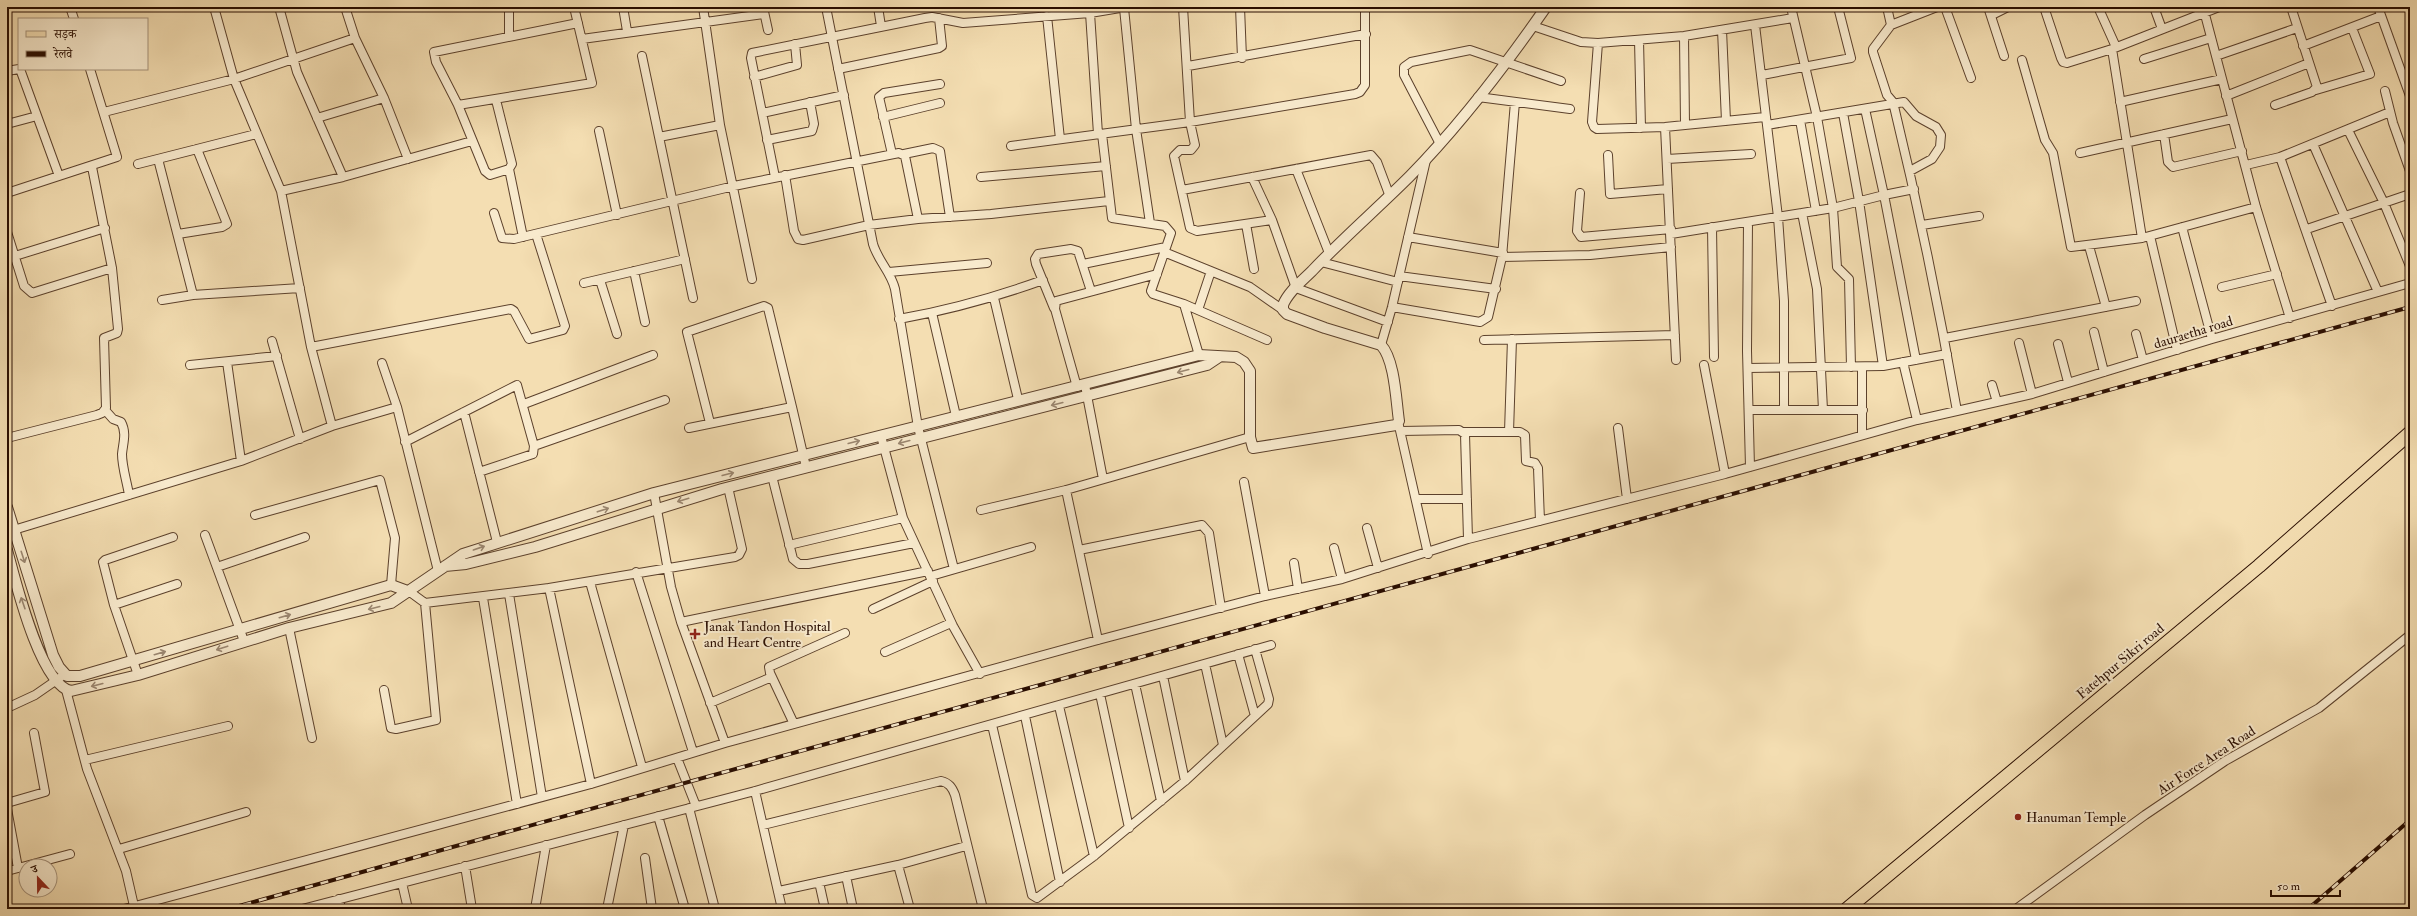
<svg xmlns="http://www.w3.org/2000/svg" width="2417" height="916" font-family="'IM FELL Double Pica','Noto Serif Devanagari',serif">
	<rect width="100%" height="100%" fill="#f4deb2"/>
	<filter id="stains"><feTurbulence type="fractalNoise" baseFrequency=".005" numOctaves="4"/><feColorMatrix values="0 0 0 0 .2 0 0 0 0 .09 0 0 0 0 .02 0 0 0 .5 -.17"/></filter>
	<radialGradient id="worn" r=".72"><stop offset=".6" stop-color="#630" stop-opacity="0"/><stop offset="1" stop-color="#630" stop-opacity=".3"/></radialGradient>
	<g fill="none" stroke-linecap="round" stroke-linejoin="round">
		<g stroke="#5c412c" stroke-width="10">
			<path id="minor" d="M70,7L74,19
				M279,7L297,72L343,177
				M345,7L355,38L384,98L408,159
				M509,7V37
				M623,7L627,31
				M703,7L720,125L752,279
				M763,7L768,30
				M826,7L873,244C878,261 891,272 895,289L918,427L954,569
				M878,7L881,26
				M1183,7L1190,122L1195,145L1191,150H1180L1174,156L1190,228L1197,231L1272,220
				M1240,7L1242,58
				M1791,7L1817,117L1833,208L1837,267L1849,279L1851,367
				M1887,7L1891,25L1873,49V52L1887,95L1893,102C1918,205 1939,307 1957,411
				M1945,7L1971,78
				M1988,7L2004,56
				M2044,7L2061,58L2063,62L2067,63L2112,49L2219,7
				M2098,7L2116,47
				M2154,7L2162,29
				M2203,7L2256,207L2290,318
				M2378,7L2410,96
				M1124,8L1136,129L1150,223
				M1090,13L1098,134
				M1992,15L2008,7
				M1047,16L1060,139
				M1755,25L1778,217L1784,301V410
				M1891,25L1937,7
				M1533,26L1581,42L1598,43L1684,36L1793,18
				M1722,30L1726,121
				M1684,36L1685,125
				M582,39L764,14
				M1639,40L1641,128
				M1598,43L1592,122L1594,127L1597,129L1665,127L1765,117
				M2303,46L2381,16
				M2112,49L2142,238
				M642,56L659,137
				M2216,56L2297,28
				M2144,59L2211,38
				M2022,60L2045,140L2053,153L2071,247L2142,238L2256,207
				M1188,66L1366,34
				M20,69L59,176
				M838,69L939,48L942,46L939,18
				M7,71L19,69
				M1762,75L1851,58L1838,7
				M754,77L797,65L795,44
				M2316,90L2370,74L2352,28
				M2385,91L2393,123L2410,171
				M2226,96L2309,63
				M1478,97L1570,109
				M496,100L512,164L509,169L490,175L485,171L458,105L436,62L434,52L578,23
				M2120,102L2222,79
				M458,105L592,83L574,7
				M2275,105L2312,92L2317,87L2291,7
				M1865,109L1884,195L1914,189
				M104,112L234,79L355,38
				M762,113L844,95
				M1843,113L1859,201L1883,366
				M883,117L940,103
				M317,118L384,98
				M1800,120L1816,211
				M7,124L37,116
				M1767,125L1904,102L1916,116L1936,127L1941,135L1940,147L1932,159L1910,171
				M1665,127L1676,360
				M2348,130L2384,203L2410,266
				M599,131L617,215
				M1102,134L1112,218L1165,226L1171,233L1151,291L1153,294L1184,304L1267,340
				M2164,134L2168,162L2173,167L2242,151
				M767,140L812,131L814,124L810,102
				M1440,144L1404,75V67L1411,62L1470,50L1561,81
				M2313,144L2378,292
				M1011,146L1190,122L1355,94L1360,92L1365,85V7
				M2080,153L2232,119
				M892,154L879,97L884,93L940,84
				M904,154L933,148L940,151L950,217
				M1608,155L1610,194L1668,189
				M2280,157L2332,306
				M158,159L193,295
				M1667,159L1751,154
				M138,164L256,134
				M2246,165L2280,157L2390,112
				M509,169L523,237
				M1296,169L1329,253
				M785,175L794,231L798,239L803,240L869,225L918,219L991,214L1109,201
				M775,177L751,58L752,53L925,18L932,17L963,23L1090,13L1126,7
				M981,177L1106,166
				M1252,177L1272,220L1296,288L1388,322
				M1182,190L1371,155L1377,162L1389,194
				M281,191L343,177L472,141
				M7,193L117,157L90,69
				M1580,193L1577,231L1581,237L1671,229
				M494,213L502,238L514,239L734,186L899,153L905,156L918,219
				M1802,213L1817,289L1823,410
				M1748,222L1747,351L1750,467
				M1246,224L1254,269
				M1922,225L1979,216
				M1712,227L1714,357
				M2182,227L2212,339
				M2307,229L2410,194
				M7,232L24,286L32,293L112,268
				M178,234L222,227L227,224L197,149
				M1671,234L1833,208L1884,195L1916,360
				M2150,236L2177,350
				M1408,237L1503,253
				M2089,246L2106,307
				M1164,252L1250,287L1283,310
				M15,256L105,228
				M1502,257L1590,255L1671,247
				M1321,262L1398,282
				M1083,264L1166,247
				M634,271L645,322
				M889,272L987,263
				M1399,276L1496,289
				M600,280L617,334
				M584,283L685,259
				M2222,287L2277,274
				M693,298L659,137L720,125
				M994,298L1018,399
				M162,300L193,295L300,288
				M1184,304L1199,355
				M1392,307L1480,322L1488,317L1502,257L1515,102
				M1054,308L1036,264L1035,259L1038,254L1071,249L1078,251L1091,291
				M1198,310L1211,271
				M932,313L956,416
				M899,319C949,310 996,297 1043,280
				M2094,332L2104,372
				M2136,334L2143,360
				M1945,338L2136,301
				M1484,340L1675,335
				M272,341L300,439
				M2019,343L2032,394
				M2058,344L2068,382
				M1381,345L1392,307L1426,160
				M311,347L511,309L514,311L529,339L563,330L565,326L536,234
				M227,362L241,461
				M1903,362L1917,420
				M382,363L397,407L438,571
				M190,365L277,356
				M1704,365L1725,474
				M1862,367V435
				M1748,368L1883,366L1947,354
				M1085,385L1103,479
				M1992,385L1997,402
				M1077,387L1055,309L1056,301L1157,274
				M524,404L653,355
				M105,410L113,419L121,422C127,433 123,443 122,454C122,467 127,482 129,495
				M1750,410H1863
				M464,412L497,542
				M710,423L687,332L764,306L768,308L792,407
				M332,426L397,407
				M1399,426L1428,554
				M689,428L792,407L806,467
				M1618,428L1627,499
				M1401,431L1459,430L1465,434L1468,539
				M1463,432H1520L1525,435L1526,461L1535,463L1538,468L1540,521
				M1509,432L1512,339
				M881,436L903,518L953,626L980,674
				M7,438L97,415L102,413L106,408L104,338L117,333L118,329L112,268L92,167
				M405,442L517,385L534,446L533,454L479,472
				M534,446L665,400
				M772,476L793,559L799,564H808L914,543
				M1244,482L1265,596
				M1066,490L1098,640
				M654,493L671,587L681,622L725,743
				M1416,499H1467
				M981,510L1066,490L1250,437
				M255,515L380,480L395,538L391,585
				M1367,528L1378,568
				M7,532L241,461L332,426L311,347L281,191L234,79L214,7
				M205,535L244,641
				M789,545L903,518
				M1334,548L1342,579
				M1079,550L1202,525L1209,533L1221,608
				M1294,563L1298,589
				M217,567L305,537
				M636,572L693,752
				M931,576L1031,547
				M590,582L642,767
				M549,588L591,784
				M509,594L542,797
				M483,598L517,804
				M425,603L549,588L735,557L739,555L742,549L728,487
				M114,605L177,584
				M873,609L933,581
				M681,622L928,571
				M289,628L312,738
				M885,652L951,623
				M1238,654L1255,716
				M1205,664L1223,745
				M138,675L114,605L103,562L105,560L173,537
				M1163,676L1185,781
				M1135,684L1161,801
				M66,690L87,769L126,871L134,906
				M384,690L391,728L396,729L436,720L425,603L410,592
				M1100,694L1129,828
				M710,703L772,677
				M1059,706L1094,856
				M7,708L35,695L61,677
				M1025,716L1060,882
				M794,724L770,673L769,667L845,633
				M992,725L1032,895L1037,898L1094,856L1185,781L1268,704L1269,699L1255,649
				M677,758L696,806
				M85,760L228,726
				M755,791L782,909
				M7,803L45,792L34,733
				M689,808L715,909
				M7,809L18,868
				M658,816L685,909
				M763,825L941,781C949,783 952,787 955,795L983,909
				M119,849L246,812
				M645,858L652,909
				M898,865L910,909
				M465,866L472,909
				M7,871L70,854
				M846,876L853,909
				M819,882L825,909
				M402,883L408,909
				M779,891L898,865L966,846
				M339,899L341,909
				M124,909L591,784L725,743L1098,640L1265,596L1342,579L1468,539L1725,474L1917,420L2032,394L2212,339L2410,283
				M302,909L755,791L1271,645
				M535,909L546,845
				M607,909L624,825
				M2016,909L2145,815L2225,761L2319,708L2410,635"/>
		</g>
		<g stroke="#5c412c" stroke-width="12">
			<path id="tertiary" d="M7,507L53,655L59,667L67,676H80L391,585L410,592
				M7,550C15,579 40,685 71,691L138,675L289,628L391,603L463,554L654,493L1199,355L1236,357L1244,362L1250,371V437L1253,448L1396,425L1399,421C1396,401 1395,360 1381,345L1325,328L1287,314L1283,310V305C1288,292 1302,281 1312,271C1343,238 1378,208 1410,176C1460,125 1505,66 1546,7
				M445,566L466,564L535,547L722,489L1207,365L1219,357"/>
		</g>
		<g stroke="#290d00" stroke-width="15">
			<path id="primary" d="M1847,909L2259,566L2410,433"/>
		</g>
		<use href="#minor" stroke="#f8eacd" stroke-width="8"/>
		<use href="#tertiary" stroke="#f8eacd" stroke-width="10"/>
		<use href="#primary" stroke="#f4deb2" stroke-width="13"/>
		<g stroke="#290d00" stroke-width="4">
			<path id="rail" d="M228,909L2410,307
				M2308,909L2410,820"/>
		</g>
		<use href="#rail" stroke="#f8eacd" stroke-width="2.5" stroke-dasharray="8" stroke-linecap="butt"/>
	</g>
	<defs><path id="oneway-shaft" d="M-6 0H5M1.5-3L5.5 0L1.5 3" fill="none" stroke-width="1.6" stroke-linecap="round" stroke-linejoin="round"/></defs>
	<g stroke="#9b8771">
		<use href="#oneway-shaft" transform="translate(1183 371) rotate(165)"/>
		<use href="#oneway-shaft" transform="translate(1057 404) rotate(166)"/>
		<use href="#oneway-shaft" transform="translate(854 442) rotate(-14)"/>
		<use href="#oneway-shaft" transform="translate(904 442) rotate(165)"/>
		<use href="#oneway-shaft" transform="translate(728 474) rotate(-14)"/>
		<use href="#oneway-shaft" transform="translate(683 500) rotate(163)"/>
		<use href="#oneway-shaft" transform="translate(603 510) rotate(-18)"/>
		<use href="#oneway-shaft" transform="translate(479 548) rotate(-19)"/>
		<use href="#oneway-shaft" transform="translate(23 557) rotate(72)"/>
		<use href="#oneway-shaft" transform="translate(23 603) rotate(-109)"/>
		<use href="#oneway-shaft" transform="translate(374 608) rotate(166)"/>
		<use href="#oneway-shaft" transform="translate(285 616) rotate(-16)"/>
		<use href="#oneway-shaft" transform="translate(222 648) rotate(162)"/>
		<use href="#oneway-shaft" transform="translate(160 653) rotate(-16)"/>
		<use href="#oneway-shaft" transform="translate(97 685) rotate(166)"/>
	</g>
	<g fill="#8f2418" stroke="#f8eacd" stroke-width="1.5">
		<path d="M693 628h4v4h4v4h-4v4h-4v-4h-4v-4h4z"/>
		<circle cx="2018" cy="817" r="4"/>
	</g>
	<g text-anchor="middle" stroke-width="4" stroke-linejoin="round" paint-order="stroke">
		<g font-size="14" fill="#290d00" stroke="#f8eacd">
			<text transform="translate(2193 332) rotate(-17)" y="5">dauraetha road</text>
			<text transform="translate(2120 661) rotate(-40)" y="5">Fatehpur Sikri road</text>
			<text transform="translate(2206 760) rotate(-33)" y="5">Air Force Area Road</text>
		</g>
		<g font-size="14" fill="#290d00" stroke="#f8eacd" text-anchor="start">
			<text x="704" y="631">Janak Tandon Hospital<tspan x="704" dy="16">and Heart Centre</tspan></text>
			<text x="2026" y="822">Hanuman Temple</text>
		</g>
	</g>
	<rect width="2417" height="916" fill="none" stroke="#f4deb2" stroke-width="24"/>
	<rect x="8" y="8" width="2401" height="900" fill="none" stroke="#290d00" stroke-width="2"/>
	<rect x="12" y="12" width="2393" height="892" fill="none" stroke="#290d00"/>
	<rect x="18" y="18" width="130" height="52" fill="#f8eacd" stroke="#a5927b"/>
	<rect x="26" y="31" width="20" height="6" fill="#f4deb2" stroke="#a5927b"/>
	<text x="54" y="38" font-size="12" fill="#290d00">सड़क</text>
	<rect x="26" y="51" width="20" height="6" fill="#290d00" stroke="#a5927b"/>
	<text x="54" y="58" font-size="12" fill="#290d00">रेलवे</text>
	<g transform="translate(38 878) rotate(338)"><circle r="19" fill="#f8eacd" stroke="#a5927b"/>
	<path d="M0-3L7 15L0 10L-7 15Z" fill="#8f2418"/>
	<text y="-6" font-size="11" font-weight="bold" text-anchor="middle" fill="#290d00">उ</text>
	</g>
	<path d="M2271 890v6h69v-6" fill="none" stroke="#290d00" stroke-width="2"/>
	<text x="2277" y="890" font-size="12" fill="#290d00" stroke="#f8eacd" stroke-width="3" paint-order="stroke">50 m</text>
	<rect width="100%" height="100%" filter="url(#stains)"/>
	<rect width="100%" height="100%" fill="url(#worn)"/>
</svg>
